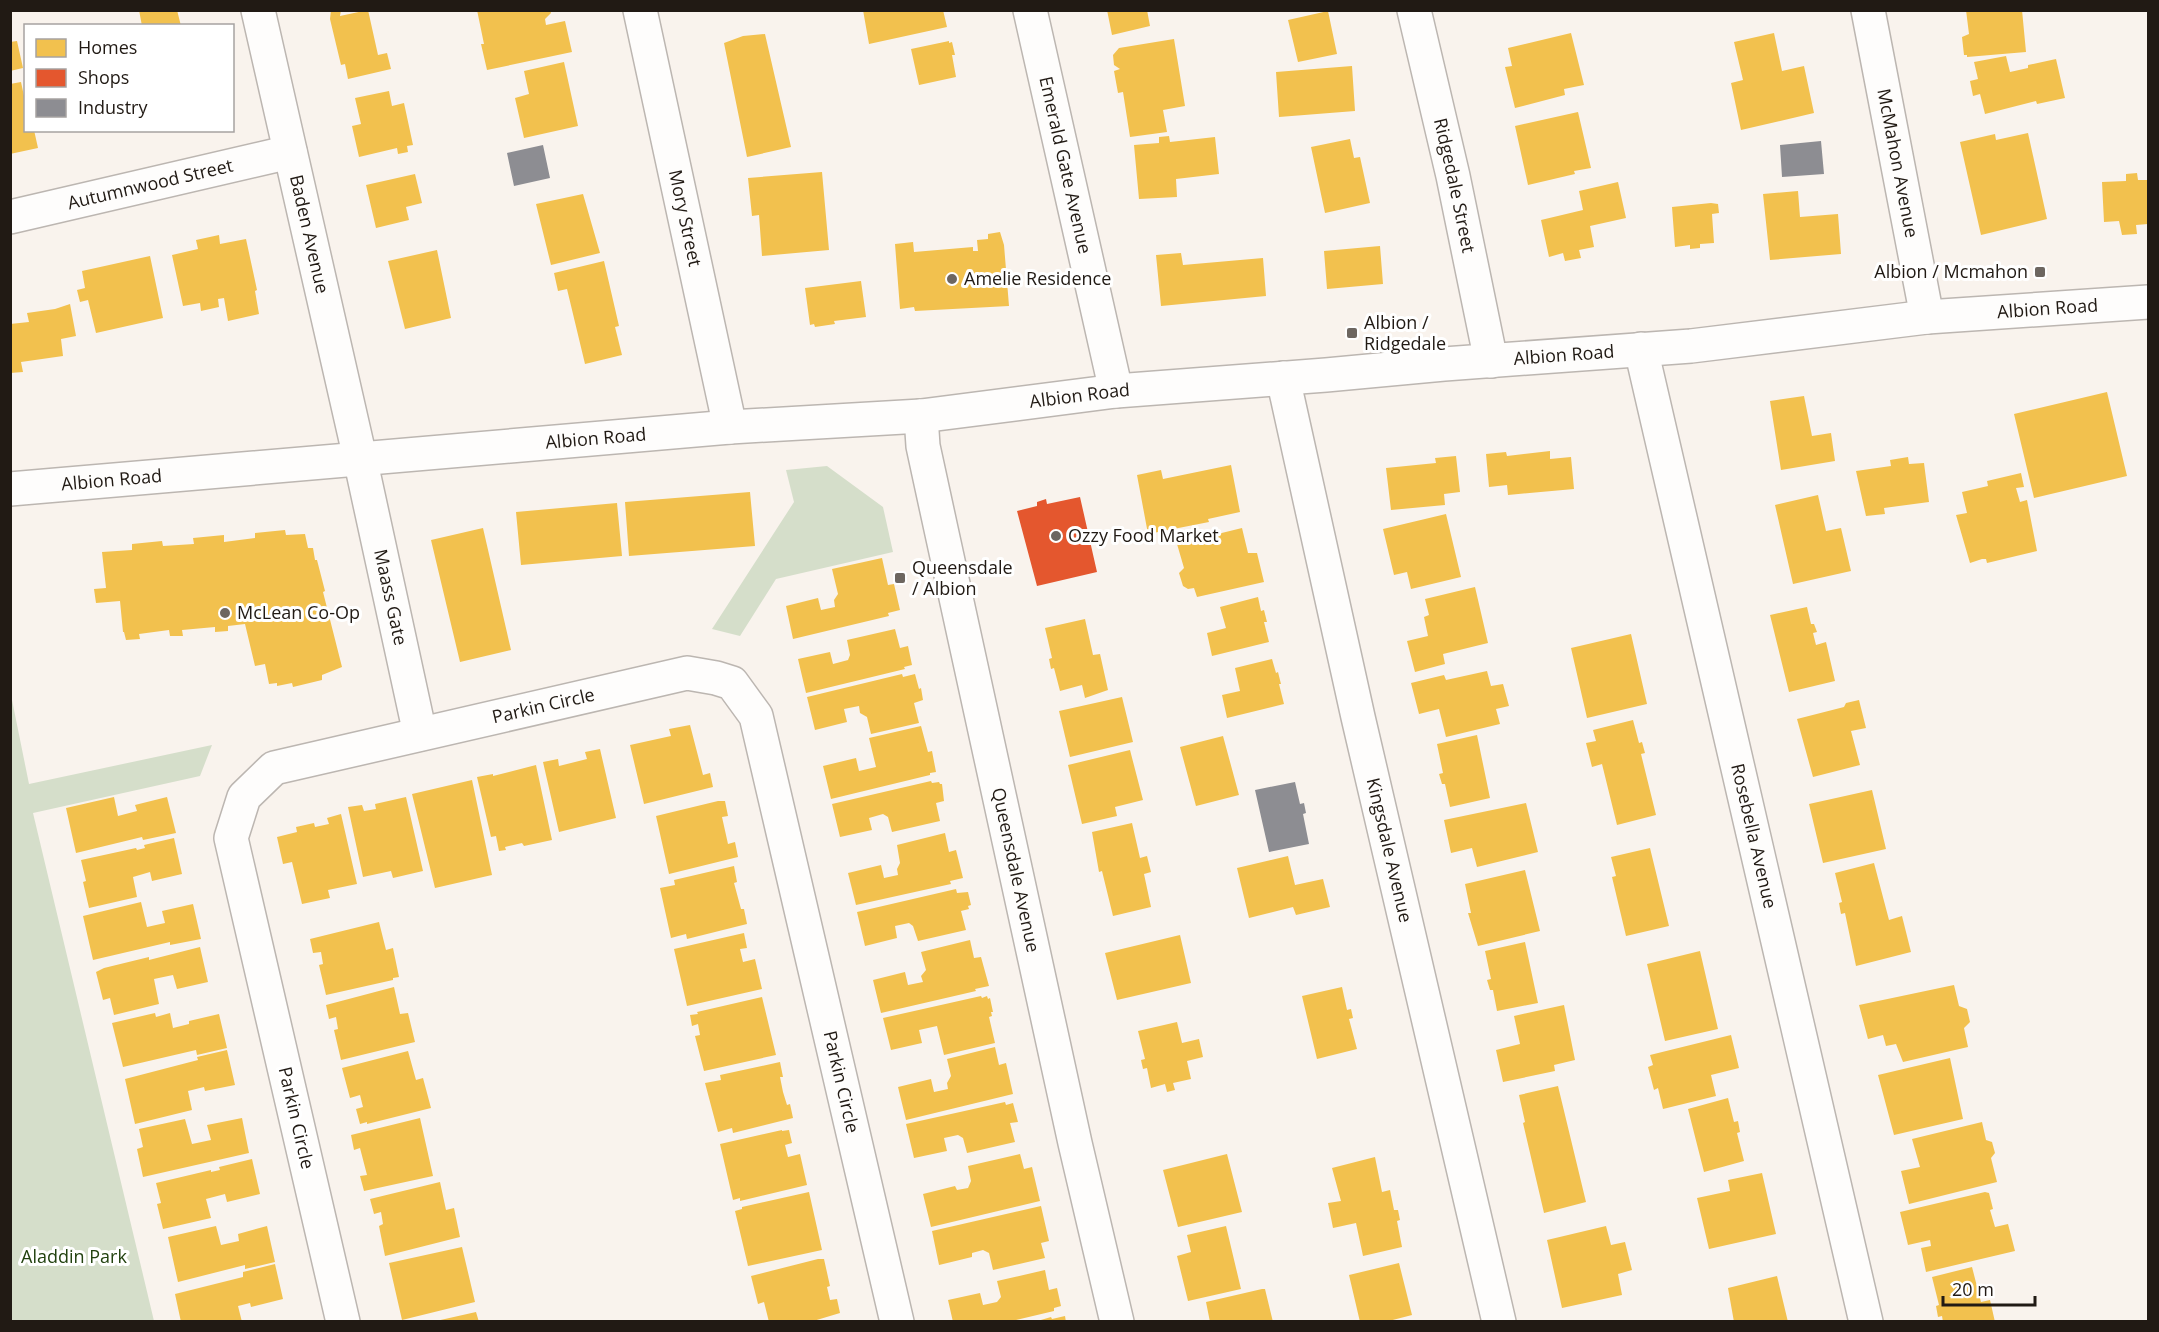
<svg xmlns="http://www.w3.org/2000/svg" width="2159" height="1332" font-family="'Open Sans',sans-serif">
	<rect width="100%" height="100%" fill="#f9f3ed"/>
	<path fill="#d5deca" d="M827,466L883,507L893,552L776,579L740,636L712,629L794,502L786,470Z
		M11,695L29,784L212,745L200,776L33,813L154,1321H11Z"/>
	<path fill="#f2c14e" d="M139,10H177L181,26H142Z
		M331,10H341L340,16L368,10L378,55L387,53L391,69L348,79L345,64L341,65L330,19Z
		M477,10H550L551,13L545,19L546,25L565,21L572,52L487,70L481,44H484Z
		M863,10H943L947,27L869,44Z
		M1107,10H1147L1150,26L1112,35Z
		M1966,10H2022L2026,52L1967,57V55H1964L1962,37L1969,34Z
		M1328,11L1337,54L1298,62L1288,20Z
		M1571,33L1584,85L1564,89L1565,95L1515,108L1505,67L1512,66L1508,48Z
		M1774,33L1782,71L1804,66L1814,113L1741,130L1731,83L1743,80L1734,42Z
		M765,34L791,147L747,157L724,43L743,36Z
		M1174,39L1185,106L1163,110L1167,132L1130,137L1123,92L1118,93L1114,71L1120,69L1114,65L1113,55L1119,48Z
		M17,41L23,68L10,71V42Z
		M949,41V43L952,42L955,55H952L956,77L919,85L911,49Z
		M2006,56L2010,72L2028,68V65L2056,59L2065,98L2037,104L2036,101L1985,114L1980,94L1973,96L1970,81L1978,79L1974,62Z
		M564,62L578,126L524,138L515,98L529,94L524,71Z
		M1352,66L1355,111L1279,117L1276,72Z
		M21,82L24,96H26V130H34L38,148L10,154V84Z
		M389,91L392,106L404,103L413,145L407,146L408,152L398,154L397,148L359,157L352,126L361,124L355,98Z
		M1578,112L1591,168L1574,171L1575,174L1528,185L1515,126Z
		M2028,133L2047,219L1981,235L1960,142L1995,134L1996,140Z
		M1169,136L1170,142L1215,137L1219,174L1176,179L1177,197L1139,199L1134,145L1159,143V137Z
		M1350,139L1354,158L1360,157L1370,203L1325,213L1311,147Z
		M822,172L829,250L762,256L759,215L752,216L748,178Z
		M2137,173L2138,180H2148V224L2136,225L2137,234L2122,235L2119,221L2104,222L2102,182L2126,181V174Z
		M415,174L422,203L406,207L409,220L376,228L366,185Z
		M1618,182L1626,218L1590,226L1594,247L1579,250L1581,258L1565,261L1563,253L1549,257L1541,220L1583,210L1579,191Z
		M1798,191L1800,217L1838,214L1841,254L1770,260L1763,194Z
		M583,194L600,253L551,265L536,204Z
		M1711,203L1718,204L1719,213L1712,214L1714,243L1700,244V248L1690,249V245L1675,247L1672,207Z
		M1000,232L1004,245L1009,306L915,311L914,307L900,309L895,244L913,242L914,252L973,247V251H978L977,240L988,239V234Z
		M219,235L220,244L246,239L257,290L255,291L259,314L228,321L224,298L218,299L219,307L201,311L200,303L183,306L172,255L198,249L196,240Z
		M1380,246L1383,284L1327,289L1324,251Z
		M437,250L451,318L405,329L388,261Z
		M1181,253L1183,265L1263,258L1266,296L1161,306L1156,255Z
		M150,256L163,318L96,333L88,300L80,302L77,290L85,288L82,271Z
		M604,261L619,326L615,327L622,355L585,364L567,289L558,291L554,273Z
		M861,281L866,317L834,321L835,324L815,327L814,324L810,325L805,288Z
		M70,304L76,336L61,339L63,356L21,362L23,372L10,373V324L29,322L27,313L55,309Z
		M2107,392L2127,476L2034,498L2014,414Z
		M1804,396L1812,436L1831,433L1835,461L1781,470L1770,401Z
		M1550,451V459L1571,457L1574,489L1508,495L1507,485L1489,487L1486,454L1506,452L1507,456Z
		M1456,456L1460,492L1444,494L1445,505L1391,510L1386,468L1436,463L1435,458Z
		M1908,457L1909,464L1924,463L1929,502L1884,508L1885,514L1866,516L1856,471L1891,466L1890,460Z
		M1231,465L1240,512L1208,519L1209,522L1148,534L1137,475L1161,470L1163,479Z
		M2021,473L2024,487L2016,488L2020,502L2027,500L2037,551L1987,563L1986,559H1982L1970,563L1956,515L1967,513L1962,492L1988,486L1987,481Z
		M750,492L755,546L629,556L625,502Z
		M1818,495L1826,531L1841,528L1851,571L1793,584L1775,505Z
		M617,503L622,556L521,565L516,512Z
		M1446,514L1461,577L1411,589L1407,572L1394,575L1383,529Z
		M483,528L511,650L460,662L431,540Z
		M1242,528L1248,553H1257L1264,582L1197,597L1194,588L1188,589L1183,586L1179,573L1184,568L1177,544Z
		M285,530L286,535L305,534L308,548H313L315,560H317L325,591L323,592L342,667L322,675V680L293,687L292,683L277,686V683L269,684L265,664L255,666L245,624L228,626V631L215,632V627L182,630L183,636H170L169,630L139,634L140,639L126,640L124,632H123L120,601L96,603L94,589L106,588L102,552L132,550V544L162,541L163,546L194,544L193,538L224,535V542L255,538V533Z
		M882,558L888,585L894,584L900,610L888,613L889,616L793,639L786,606L818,598L821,610L835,607L834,600L838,594L832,569Z
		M1475,587L1488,643L1443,654L1445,664L1415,672L1407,641L1428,636L1424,617L1429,615L1425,599Z
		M1258,597L1261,611L1264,610L1267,622H1264L1269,642L1212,656L1207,633L1226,628L1220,607Z
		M1807,607L1811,624H1814L1817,632L1813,633L1816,645L1826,642L1835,681L1789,692L1770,615Z
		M1085,619L1093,655L1100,654L1108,690L1085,698L1082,685L1060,691L1054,668L1051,669L1049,659L1052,658L1045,628Z
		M895,629L900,648L908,646L912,665L904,667L905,669L806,693L798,659L830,652L833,664L848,660L850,655L847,640Z
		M1631,634L1647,704L1587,718L1571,648Z
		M1272,659L1276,673L1278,672L1281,684H1279L1284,704L1227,718L1222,695L1240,691L1235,668Z
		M1487,671L1491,686L1503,684L1509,706L1496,709L1500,724L1446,737L1439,709L1419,714L1411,683L1444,675L1446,680Z
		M902,674L903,677L915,674L919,689L921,688L923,700L914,703L919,723L871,734L867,717L860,713L859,706L844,709L847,722L815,730L807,697Z
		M1122,697L1133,742L1070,757L1059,711Z
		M1859,700L1866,728L1851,731L1860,765L1813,777L1797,719L1844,707L1846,703Z
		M1633,720L1639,743L1642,742L1645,753L1641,754L1656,815L1617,825L1602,764L1592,767L1586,743L1596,741L1593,730Z
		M690,725L703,775L710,773L713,787L644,804L630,745L671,736L669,729Z
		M921,726L928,752L932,751L936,772L930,773V775L831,799L823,766L856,758L859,771L876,767L869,738Z
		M1477,735L1490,798L1450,807L1445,784H1442L1439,774L1443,773L1437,744Z
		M1223,736L1239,795L1196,806L1180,747Z
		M600,749L616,818L559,832L543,762L558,759L559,766L587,759L585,752Z
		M1130,750L1143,800L1115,807L1117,816L1082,824L1068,765Z
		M536,765L552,840L524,846L522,843L505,847L506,850L499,851L496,836L491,837L477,777L493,774V776Z
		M472,780L492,875L435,888L412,794Z
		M931,781L932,783L939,782L940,784H942L944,801L936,803L940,821L892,832L888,817L883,814L869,818L872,830L840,837L832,804Z
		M1872,790L1886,849L1823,863L1809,804Z
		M114,797L118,816L137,811L135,805L167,797L176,833L143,840L142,837L76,853L66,808Z
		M406,797L423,871L393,878L391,871L363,877L348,807L362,805L364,811L376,809L375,804Z
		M718,801H725L728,816L722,817L728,844L735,842L738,857L669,874L656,816Z
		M1526,803L1538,852L1477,867L1472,848L1451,853L1444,820Z
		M341,814L357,884L328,890L330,898L302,904L292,862L283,864L277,837L297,832L296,827L314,823L315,827L329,824L327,818Z
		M1132,823L1140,858L1147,856L1151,872L1144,874L1151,907L1113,916L1102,871L1099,872L1092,832Z
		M945,833L949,852L956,850L963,878L950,881L951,884L856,905L848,873L881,865L884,878L898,875L897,869L900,863L897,845Z
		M174,838L182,874L152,881L150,872L133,877L137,897L89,908L83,882L86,881L81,860L136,848L137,850L145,848L144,845Z
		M1650,848L1669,926L1626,936L1612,877L1616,876L1611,857Z
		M1288,856L1295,885L1323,879L1330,907L1296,915L1293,907L1249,918L1237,868Z
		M1874,863L1889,920L1902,916L1911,952L1856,966L1845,913L1841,914L1839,903L1842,902L1835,873Z
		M734,866L737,882L734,883L741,909H744L747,924L687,939L686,934L671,938L660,888L675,885L674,880Z
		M1525,870L1540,931L1478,946L1468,913H1471L1465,884Z
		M956,889L957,893L968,892L971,905L968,906L969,909L961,911L966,930L918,941L913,926L909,923L895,926L897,938L865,946L857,912Z
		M141,902L147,927L165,923L162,911L193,904L201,939L170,945V942L93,960L83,916Z
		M379,922L386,950L393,948L399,977L393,978V980L326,995L319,965L323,964L321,952L313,953L310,939Z
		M744,933L747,948L740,949L743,962L755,959L762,989L687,1006L674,949Z
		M1180,935L1191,983L1117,1000L1105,953Z
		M970,940L974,958L981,957L989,986L975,989L976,991L881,1013L873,980L905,972L908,985L923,982L921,976L926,970L921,952Z
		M1525,942L1538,1003L1497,1011L1493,990H1490L1487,980L1491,979L1485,951Z
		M200,947L208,982L177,989L173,975L154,979L159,1004L114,1015L110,998L103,1000L96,972L104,968L149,957V960Z
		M1700,951L1718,1029L1665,1041L1647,964Z
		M1954,985L1959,1006L1967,1009L1970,1022L1964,1028L1968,1047L1903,1062L1896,1044L1886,1046L1883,1035L1868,1039L1859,1005Z
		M394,987L400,1014L408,1013L415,1042L341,1060L334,1030L338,1029L336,1017L329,1019L326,1005Z
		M1342,987L1347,1010L1351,1009L1353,1018L1349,1019L1357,1049L1317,1059L1302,996Z
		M981,996L982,998L987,996L988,999L990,998L993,1012H991L992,1016L989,1017L995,1043L944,1055L937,1026L919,1030L922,1043L891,1050L883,1018Z
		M762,997L776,1055L704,1071L695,1036L700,1035L698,1024L692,1026L690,1015L698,1014L697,1012Z
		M1564,1005L1575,1060L1554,1065L1555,1071L1503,1082L1496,1050L1520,1044L1514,1016Z
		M155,1013L156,1017L170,1013L173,1028L189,1024V1021L219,1014L227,1048L197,1055L196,1050L123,1067L112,1023Z
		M1177,1022L1182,1043L1199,1039L1203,1057L1187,1061L1191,1079L1173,1083L1175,1090L1167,1092L1165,1084L1151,1088L1147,1068L1143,1069L1141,1060L1145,1059L1138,1031Z
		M1731,1035L1739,1068L1711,1075L1716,1096L1663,1109L1658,1088L1654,1090L1648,1067L1653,1065L1650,1055Z
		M995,1047L999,1065L1006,1063L1013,1094L906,1120L898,1087L931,1079L934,1092L948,1089L947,1083L951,1076L947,1059Z
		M227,1050L235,1085L205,1091L204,1087L188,1091L192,1110L135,1124L125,1079L198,1060L197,1057Z
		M408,1051L416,1080L423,1078L431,1108L367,1124V1122L360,1124L356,1109L363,1107L360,1095L350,1098L342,1068Z
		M1950,1058L1963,1119L1894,1135L1878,1075Z
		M780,1062L783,1077H780L783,1092L787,1105L790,1104L793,1118L733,1133L732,1128L718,1132L705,1083L721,1080L720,1075Z
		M1558,1086L1586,1202L1544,1213L1523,1123L1525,1122L1519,1095Z
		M1728,1098L1734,1122L1738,1121L1740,1132L1737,1133L1744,1161L1704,1172L1688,1109Z
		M1005,1102L1006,1105L1013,1103L1018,1122L1010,1123L1015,1142L967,1153L963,1138L958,1135L944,1138L947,1151L914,1158L906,1124Z
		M242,1118L249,1153L143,1177L137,1149L143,1147L139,1129L185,1119L192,1144L211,1140L207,1125Z
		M420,1118L433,1176L364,1191L360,1176L367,1175L360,1148L354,1150L351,1135Z
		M1982,1122L1986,1140L1992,1142L1995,1153L1991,1158L1997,1182L1909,1204L1901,1171L1920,1167L1912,1139Z
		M782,1130V1131L789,1130L792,1143L785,1145L788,1157L800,1154L807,1185L740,1201V1198L733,1200L720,1144Z
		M1020,1154L1024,1169L1032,1167L1040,1201L931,1227L923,1194L955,1186L957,1190L968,1188L971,1181L968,1166Z
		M1227,1154L1242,1212L1178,1227L1163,1170Z
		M1375,1157L1382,1192L1390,1190L1394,1210H1398L1400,1220L1397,1221L1402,1247L1363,1256L1356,1223L1333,1228L1328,1203L1341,1201L1332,1168Z
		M252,1159L260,1194L227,1202L225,1194L206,1199L211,1218L163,1229L157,1204L161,1203L156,1183L211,1170V1172L220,1170L219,1167Z
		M1762,1173L1776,1234L1709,1249L1697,1198L1730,1191L1728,1180Z
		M440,1182L446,1210L454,1208L460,1237L385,1256L379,1226L383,1224L381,1212L374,1214L370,1199Z
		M809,1192L822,1250L748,1266L735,1211L742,1209V1207Z
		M1985,1192L1989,1193L1993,1209L1990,1210L1995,1227L2008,1224L2015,1251L1926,1272L1921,1248L1931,1246L1930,1240L1908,1245L1900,1212Z
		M1041,1206L1049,1241L1041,1243L1045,1258L993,1270L989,1253L983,1250L972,1253V1257L939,1265L932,1231Z
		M216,1226L221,1245L239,1241L238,1234L267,1226L275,1262L245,1269V1265L178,1282L168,1237Z
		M1226,1226L1241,1289L1188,1301L1177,1256L1191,1252L1187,1235Z
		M1606,1226L1611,1245L1625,1242L1632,1270L1618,1274L1622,1295L1562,1308L1547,1240Z
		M462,1247L475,1302L402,1320L389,1263Z
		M818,1259H824L830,1286L827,1287L830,1300L837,1299L840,1313L810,1322H769L764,1302L758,1304L751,1276Z
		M1399,1263L1412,1315L1385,1322H1360L1349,1275Z
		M275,1264L283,1299L251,1307L250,1303L238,1306L242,1322H181L175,1294L243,1277V1272Z
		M1972,1267L1981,1302L1990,1300L1995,1322H1943L1942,1316L1938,1317L1936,1306L1939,1305L1932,1277Z
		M1045,1270L1049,1290L1057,1288L1061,1306L1054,1308V1311L1008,1322H953L948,1300L980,1293L983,1305L997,1302L1001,1297L997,1281Z
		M1777,1276L1788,1322H1734L1728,1288Z
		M1262,1289H1265L1273,1322H1210L1206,1302Z
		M476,1312L479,1322H436V1321Z
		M1065,1316L1066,1322H1034L1051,1317L1052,1319Z"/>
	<path fill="#e4572e" d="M1080,497L1097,572L1037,586L1017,511L1037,506V502L1046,499L1047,504Z"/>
	<path fill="#8d8d92" d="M1821,141L1824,174L1782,177L1780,145Z
		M543,145L550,178L514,186L507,153Z
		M1295,782L1300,804L1304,803L1306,813L1303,814L1309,844L1269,852L1255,790Z"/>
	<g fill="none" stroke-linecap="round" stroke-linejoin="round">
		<g stroke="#bcb6b1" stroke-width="36">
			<g id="street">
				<path id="s1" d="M258,10L360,458L420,734"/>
				<path id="s2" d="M640,10L730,427"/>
				<path id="s3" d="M1030,10L1116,391"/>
				<path id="s4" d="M1414,10L1453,176L1491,361"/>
				<path id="s5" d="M1868,10L1927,317"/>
				<path id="s6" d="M10,217L290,152"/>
				<path id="s7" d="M1641,349L1866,1322"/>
				<path id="s8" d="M1283,378L1358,717L1499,1322"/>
				<path id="s9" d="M921,416L923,446L941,529L1075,1143L1117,1322"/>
				<path id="s10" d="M343,1322L231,838L244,797L274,768L687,673L716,678L732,683L756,716L897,1322"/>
			</g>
		</g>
		<g stroke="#bcb6b1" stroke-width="36">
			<g id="secondary">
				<path id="s11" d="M10,489L730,427L921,416L1116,391L1326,375L1444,364L1691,346L1927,317L2148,302"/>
			</g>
		</g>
		<use href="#street" stroke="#fefdfc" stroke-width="33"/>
		<use href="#secondary" stroke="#fefdfc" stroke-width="33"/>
	</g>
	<g fill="#6d6660" stroke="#fff" stroke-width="2">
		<rect x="2034" y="266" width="12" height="12" rx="3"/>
		<circle cx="952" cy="279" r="6"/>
		<rect x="1346" y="327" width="12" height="12" rx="3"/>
		<circle cx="1056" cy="536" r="6"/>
		<rect x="894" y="572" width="12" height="12" rx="3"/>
		<circle cx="225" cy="613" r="6"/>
	</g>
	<g text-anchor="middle" stroke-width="6" stroke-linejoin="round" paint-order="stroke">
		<g font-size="18" fill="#211a14" stroke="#fff">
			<text dy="6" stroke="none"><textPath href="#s5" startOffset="156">McMahon Avenue</textPath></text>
			<text dy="6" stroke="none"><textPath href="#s3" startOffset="159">Emerald Gate Avenue</textPath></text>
			<text dy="6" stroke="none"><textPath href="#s6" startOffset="144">Autumnwood Street</textPath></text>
			<text dy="6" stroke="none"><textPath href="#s4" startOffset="180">Ridgedale Street</textPath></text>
			<text dy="6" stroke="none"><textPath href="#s2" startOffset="213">Mory Street</textPath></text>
			<text dy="6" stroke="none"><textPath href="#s1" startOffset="230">Baden Avenue</textPath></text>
			<text dy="6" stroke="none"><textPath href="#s11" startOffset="2046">Albion Road</textPath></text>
			<text dy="6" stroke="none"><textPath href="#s11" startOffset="1560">Albion Road</textPath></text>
			<text dy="6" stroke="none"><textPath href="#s11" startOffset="1074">Albion Road</textPath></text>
			<text dy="6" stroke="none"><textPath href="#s11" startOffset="588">Albion Road</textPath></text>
			<text dy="6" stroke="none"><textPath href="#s11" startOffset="102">Albion Road</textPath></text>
			<text dy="6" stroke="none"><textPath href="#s1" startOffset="602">Maass Gate</textPath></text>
			<text dy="6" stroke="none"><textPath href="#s10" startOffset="858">Parkin Circle</textPath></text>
			<text dy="6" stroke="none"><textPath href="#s7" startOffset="500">Rosebella Avenue</textPath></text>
			<text dy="6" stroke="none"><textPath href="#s8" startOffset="484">Kingsdale Avenue</textPath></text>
			<text dy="6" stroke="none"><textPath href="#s9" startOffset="464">Queensdale Avenue</textPath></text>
			<text dy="6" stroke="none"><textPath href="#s10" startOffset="1468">Parkin Circle</textPath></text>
			<text transform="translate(296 1118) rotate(77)" y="6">Parkin Circle</text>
		</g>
		<g font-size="18" fill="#211a14" stroke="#fff" text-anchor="start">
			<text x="2028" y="278" text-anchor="end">Albion / Mcmahon</text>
			<text x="964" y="285">Amelie Residence</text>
			<text x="1364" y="329">Albion /<tspan x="1364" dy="21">Ridgedale</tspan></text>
			<text x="1068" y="542">Ozzy Food Market</text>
			<text x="912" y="574">Queensdale<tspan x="912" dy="21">/ Albion</tspan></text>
			<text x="237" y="619">McLean Co-Op</text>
		</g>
		<g font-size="18" fill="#21410e" stroke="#fff">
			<text x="74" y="1263">Aladdin Park</text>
		</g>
	</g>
	<rect width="2159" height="1332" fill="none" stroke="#211a14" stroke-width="24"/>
	<rect x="24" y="24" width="210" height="108" fill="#ffffff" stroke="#a6a3a1" stroke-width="1.5"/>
	<rect x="36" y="39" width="30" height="18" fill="#f2c14e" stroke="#a6a3a1" stroke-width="1.5"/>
	<text x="78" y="54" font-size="18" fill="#211a14">Homes</text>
	<rect x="36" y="69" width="30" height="18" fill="#e4572e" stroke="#a6a3a1" stroke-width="1.5"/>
	<text x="78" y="84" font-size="18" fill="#211a14">Shops</text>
	<rect x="36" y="99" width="30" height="18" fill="#8d8d92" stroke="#a6a3a1" stroke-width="1.5"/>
	<text x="78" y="114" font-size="18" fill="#211a14">Industry</text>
	<path d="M1943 1296v9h92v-9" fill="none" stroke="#211a14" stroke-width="3"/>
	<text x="1952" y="1296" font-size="18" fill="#211a14" stroke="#ffffff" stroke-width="4.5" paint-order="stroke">20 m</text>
</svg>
